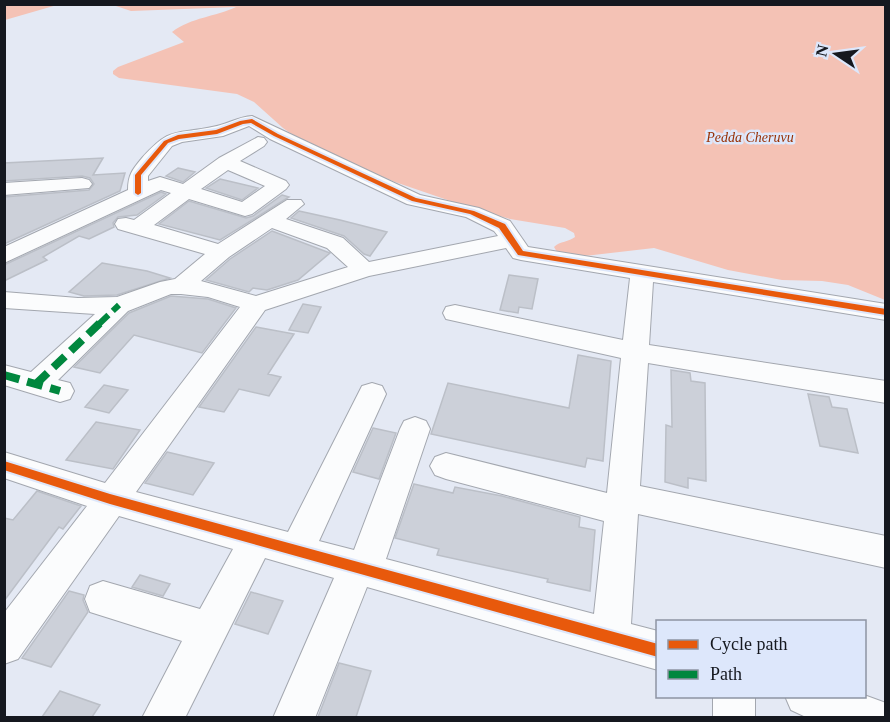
<svg xmlns="http://www.w3.org/2000/svg" width="890" height="722" font-family="'Times New Roman',serif">
	<rect width="100%" height="100%" fill="#e4e9f4"/>
	<path fill="#f4c2b5" d="M4,5L5,4L57,5L5,20Z
		M113,5H885V300L848,285L822,281L782,280L728,270L654,248L576,257L557,252L554,247C560,241 569,242 575,237L574,233L565,228L510,219L465,206L395,182L330,154L300,140L283,128L254,102L237,94L119,78L113,74V71L118,67L184,42L172,32C192,17 215,17 236,7L131,11Z"/>
	<path fill="#ccd0d9" stroke="#bbbfc7" stroke-width="1.5" d="M103,158L93,175L125,173L120,191L4,244V197L89,190L94,184L90,178L82,176L4,181V163Z
		M178,168L195,172L183,182L166,176Z
		M220,179L258,188L242,200L206,188Z
		M161,192L166,194L137,215L118,217L113,223L114,227L89,239L79,236L43,257L47,260L4,281V265Z
		M282,195L289,197L220,240L159,224L189,201L246,218L253,216Z
		M299,211L340,220L387,232L370,256L364,254L344,236L291,218Z
		M272,231L330,253L298,280L267,290L253,288L249,292L206,280L230,259Z
		M102,263L147,271L170,278L117,295L84,296L69,292Z
		M509,275L538,279L532,309L519,307L518,313L500,310Z
		M171,296L208,299L236,308L202,353L134,335L100,373L74,367L129,313Z
		M303,304L321,307L308,333L289,330Z
		M256,327L294,334L268,374L281,377L269,396L239,389L224,412L199,407Z
		M578,355L611,361L603,461L587,458L585,467L431,434L448,383L569,408Z
		M671,370L690,373L691,381L705,383L706,481L688,478V488L665,482L666,425L672,427Z
		M104,385L128,390L109,413L85,407Z
		M808,394L829,397L832,407L847,409L858,453L820,446Z
		M96,422L140,430L113,469L66,460Z
		M373,428L396,433L379,479L353,472Z
		M167,452L214,463L193,495L145,483Z
		M414,484L453,493L455,487L502,496L580,517L579,527L595,530L590,591L547,582L548,579L437,555L439,549L395,538Z
		M37,491L81,506L63,529L59,527L4,601V518L13,520Z
		M140,575L170,584L163,596L132,587Z
		M69,591L84,595L83,600L88,612L51,667L22,658Z
		M251,592L283,601L268,634L235,624Z
		M339,663L371,671L356,717H318Z
		M60,691L100,705L92,717H42Z"/>
	<g fill="none" stroke-linecap="round" stroke-linejoin="round">
		<g stroke="#a3a7af" stroke-width="2">
			<path id="minor" d="M252,116L420,195L479,208L510,221L528,247L886,304V320L653,282L649,345L886,381V403L648,363L640,486L886,536V568L638,514L631,624L658,631V670L367,587L315,718H273L334,578L265,558L185,718H142L182,641L90,612L85,599L90,586L103,581L200,609L233,549L119,516L18,659L4,664V613L87,506L4,478V452L105,483L240,307L208,297L181,294H171L128,311L58,380L70,383L74,391L70,399L60,402L4,385V365L31,372L95,314L4,308V292L78,298L117,297L160,282L175,279L205,254L118,229L115,224L118,219L126,218L134,220L171,193L161,190L4,263V247L128,190C128,175 132,170 142,158C171,126 174,135 212,127C226,125 237,117 252,116ZM249,126L270,139L407,204L466,217L494,231L498,236L369,262L343,238L286,219L304,204L301,200H287L218,244L154,225L189,199L245,216L252,214L286,189L289,185L286,181L240,161L264,146L267,142L264,138L258,137L219,158L183,184L160,177L148,181V176L172,146L182,142L223,136ZM228,170L265,186L242,202L201,189ZM272,228L327,248L348,267L256,296L201,281L229,257ZM506,248L513,258L521,260L630,278L623,340L455,305L446,307L443,313L446,319L455,321L621,358L607,493L446,453L435,457L430,466L435,475L446,479L604,521L594,614L386,559L430,429L426,421L415,417L404,421L400,429L354,550L319,541L386,394L382,386L372,383L362,386L288,532L136,492L265,310L369,276Z
				M82,178L89,180L92,184L89,188L4,195V183Z
				M864,695L886,703V718H808L791,710L785,696H864Z
				M713,696H755V718H713Z"/>
		</g>
		<use href="#minor" fill="#fbfcfd" fill-rule="evenodd"/>
		<path stroke="#00873e" stroke-width="6" stroke-dasharray="13 6" stroke-linecap="butt" d="M99,324L119,305"/>
		<path stroke="#00873e" stroke-width="8" stroke-dasharray="16 8" stroke-linecap="butt" d="M4,375L60,391
			M36,384L101,322"/>
		<g stroke="#dde7fb" stroke-width="4">
			<path id="cycleway" d="M252,119L278,134L416,198L474,211L505,224L523,251L886,309V315L518,255L499,228L470,214L412,201L274,136L251,123L243,124L217,134L179,139L168,143L141,175V193L138,195L135,193V175L164,141L178,135L216,130L240,121Z
				M4,461L110,494L658,644V657L110,504L4,470Z"/>
		</g>
		<use href="#cycleway" fill="#e8590c" fill-rule="evenodd"/>
	</g>
	<g text-anchor="middle" stroke-width="5" stroke-linejoin="round" paint-order="stroke">
		<g font-size="14" font-style="italic" fill="#973005" stroke="#dde7fb">
			<text x="750" y="142">Pedda Cheruvu</text>
		</g>
	</g>
	<rect width="890" height="722" fill="none" stroke="#15181f" stroke-width="12"/>
	<rect x="656" y="620" width="210" height="78" fill="#dde7fb" stroke="#8d94a3" stroke-width="1.5"/>
	<rect x="668" y="640" width="30" height="9" fill="#e8590c" stroke="#8d94a3" stroke-width="1.5"/>
	<text x="710" y="650" font-size="18" fill="#15181f">Cycle path</text>
	<rect x="668" y="670" width="30" height="9" fill="#00873e" stroke="#8d94a3" stroke-width="1.5"/>
	<text x="710" y="680" font-size="18" fill="#15181f">Path</text>
	<g transform="translate(836 54) rotate(283)" stroke="#dde7fb" stroke-width="4.5" paint-order="stroke">
	<path d="M0-4.5L10 22L0 15L-10 22Z" fill="#15181f"/>
	<text y="-9" font-size="16" font-weight="bold" text-anchor="middle" fill="#15181f">N</text>
	</g>
</svg>
